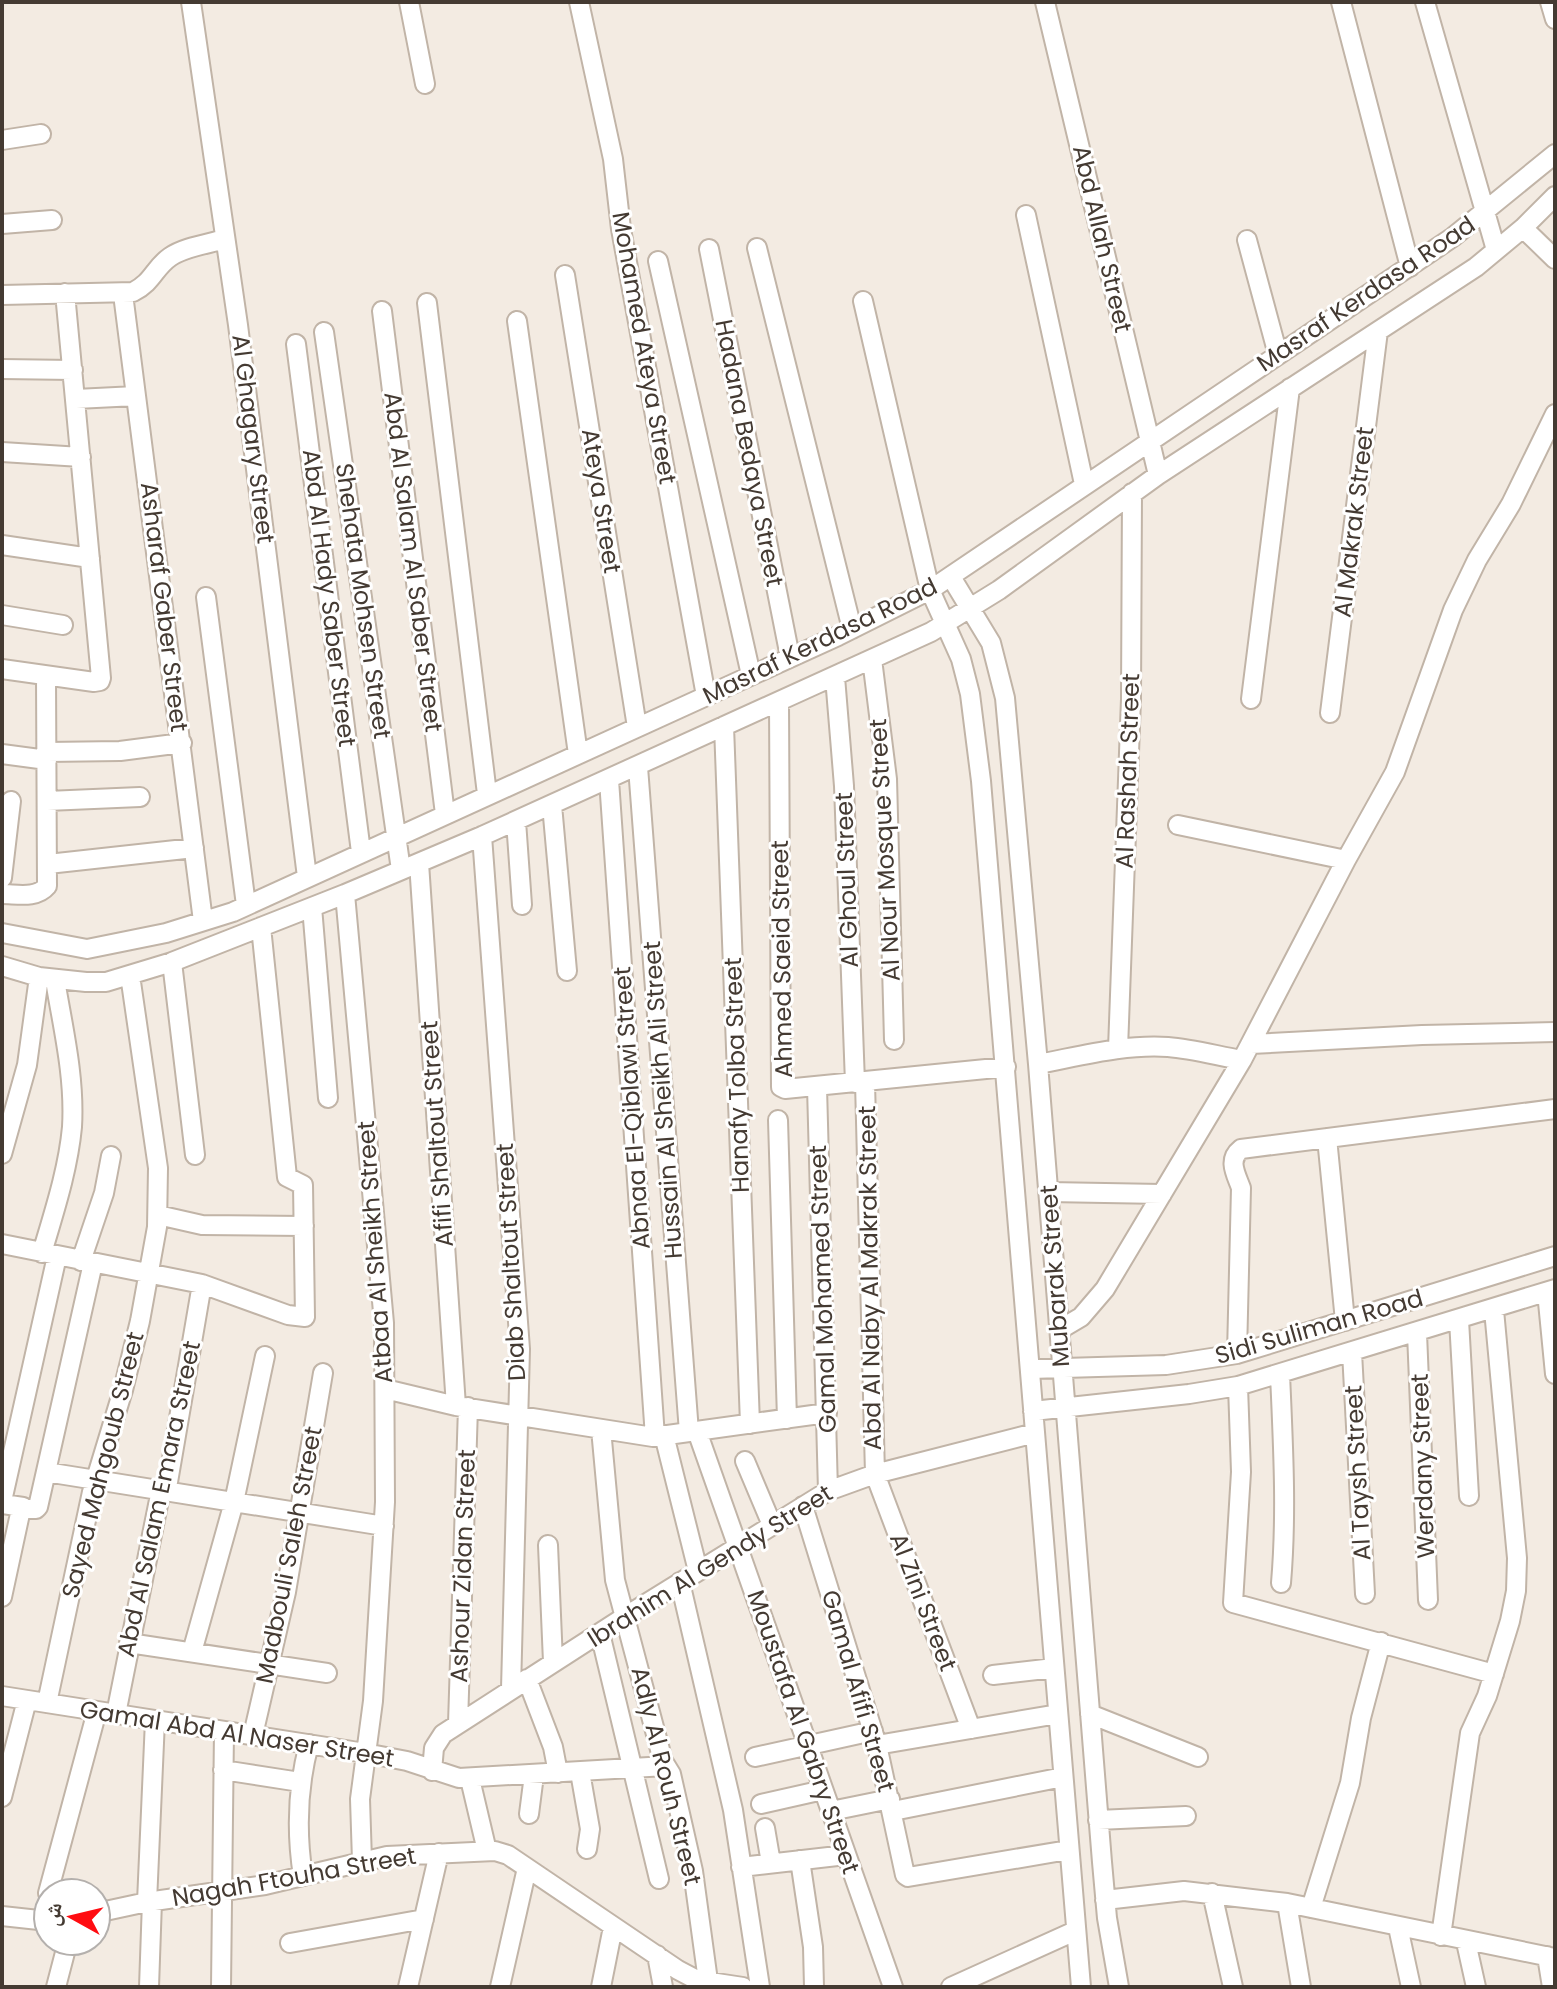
<svg xmlns="http://www.w3.org/2000/svg" width="1557" height="1989" font-family="Poppins,'Noto Naskh Arabic',sans-serif">
	<rect width="100%" height="100%" fill="#f3ebe2"/>
	<g fill="none" stroke-linecap="round" stroke-linejoin="round">
		<g stroke="#c1b4a7" stroke-width="22">
			<path id="street" d="M191,2L238,325L307,877
				M409,2L425,84
				M579,2L613,159L621,229L706,696
				M1045,2L1158,475
				M1341,2L1410,267
				M1425,2L1496,250
				M1550,2L1555,19
				M2,140L41,134
				M1026,215L1084,484
				M2,224L52,220
				M1523,228L1555,259
				M1247,240L1278,355
				M757,248L852,629
				M709,249L790,657
				M658,261L751,675
				M565,275L637,727
				M123,294L203,921
				M2,295L133,292C153,282 154,268 170,257C184,247 208,244 225,239
				M863,301L930,590L961,659L970,694L981,781L1081,1987
				M427,303L487,794
				M382,311L445,814
				M517,321L578,754
				M324,332L401,870
				M296,344L361,852
				M2,369L73,370
				M76,399L136,396
				M2,452L81,457
				M2,545L90,558
				M951,577L991,643L1005,698L1038,1064L1102,1862L1107,1918L1119,1987
				M206,597L246,905
				M2,615L63,625
				M872,659L887,779L894,1040
				M2,669L94,682L100,681L101,678L65,293
				M835,677L844,786L855,1083
				M1251,699L1290,388
				M779,702L781,1087L785,1089L1006,1067
				M1330,713L1378,331
				M724,726L750,1424
				M47,752L120,751L182,743
				M2,754L47,760
				M638,767L689,1432
				M609,780L655,1437
				M47,801L140,797
				M552,805L567,971
				M516,821L522,905
				M1178,825L1346,860
				M482,836L520,1349L511,1689
				M419,863L456,1406
				M48,864L194,848
				M2,878L11,801
				M2,894C17,894 36,899 47,886L46,677
				M345,894L384,1323L385,1502L373,1701L360,1799L362,1861
				M312,907L328,1098
				M2,933L87,949L166,933L233,912L838,636L930,590L1453,237L1555,154
				M172,962L195,1155
				M2,966L39,977L86,982H106L172,962L345,894L482,836L931,632L999,590L1158,475L1476,267L1523,228L1555,196
				M1251,1044L1422,1035L1555,1032
				M1118,1049L1131,699L1132,493
				M1038,1064C1081,1056 1124,1044 1168,1047C1193,1049 1218,1056 1242,1060
				M865,1082L875,1474L971,1729
				M817,1087L828,1491
				M778,1120L787,1419
				M1327,1138L1345,1321
				M2,1154L27,1065L39,977
				M1048,1192L1162,1194
				M158,1215L202,1225L304,1226
				M2,1244L202,1284L288,1315L305,1317L303,1185L287,1177L261,927
				M42,1253C54,1212 68,1170 72,1127C75,1077 63,1028 55,980
				M81,1261L104,1193L111,1156
				M1547,1292L1555,1374
				M1459,1320L1469,1496
				M1059,1330L1081,1317L1105,1289L1242,1060L1346,860L1395,772L1453,610L1477,560L1511,504L1555,414
				M1417,1333L1428,1600
				M1352,1352L1365,1594
				M1237,1354L1241,1188C1236,1174 1227,1160 1241,1149L1555,1109
				M1030,1369L1166,1365L1237,1354L1555,1256
				M1280,1374C1283,1444 1287,1513 1281,1583
				M1238,1386L1241,1472L1233,1603L1494,1674
				M385,1389L456,1406L653,1437L827,1413
				M1033,1411L1189,1394L1238,1386L1555,1289
				M601,1429L615,1580L663,1761L671,1774L693,1871L708,1981
				M697,1431L893,1987
				M664,1435L698,1571
				M745,1461L772,1525
				M46,1472L384,1526
				M803,1506L877,1745L905,1875L908,1877L1068,1850
				M23,1507L3,1504L2,1501L57,1256
				M548,1545L553,1662
				M680,1582L733,1810L760,1987
				M2,1597L21,1509H36L38,1507L93,1263
				M600,1633L659,1879
				M129,1643L327,1673
				M192,1652L234,1502L265,1356
				M993,1675L1054,1668
				M527,1679L553,1747L558,1773
				M2,1696L365,1753L407,1761L459,1778L666,1766
				M47,1703L92,1492L123,1390L140,1321L157,1227L158,1168L130,975
				M116,1714L161,1490L168,1482L202,1284
				M1090,1714L1198,1757
				M458,1724L468,1407
				M253,1735L286,1592L323,1373
				M877,1745L1058,1714
				M755,1757L873,1731
				M223,1770L300,1782
				M432,1771L434,1748L443,1734L626,1616L828,1491L875,1474L1035,1433
				M580,1772L590,1829L587,1849
				M470,1779L487,1851
				M2,1797L27,1700
				M761,1804L823,1790
				M831,1811L890,1799
				M893,1811L1063,1777
				M529,1814L534,1775
				M1098,1820L1186,1816
				M765,1828L771,1863
				M800,1860L813,1947L814,1987
				M741,1867L846,1855
				M303,1876C296,1831 297,1789 309,1744
				M48,1893L97,1711
				M1212,1893L1233,1987
				M1105,1900L1184,1891L1287,1903L1555,1958
				M147,1902L155,1720
				M1287,1903L1301,1987
				M1311,1908L1350,1783L1361,1718L1381,1642
				M96,1913L147,1902L265,1885L387,1856L495,1851L508,1855L678,1970L697,1980L743,1987
				M2,1916L48,1921
				M1398,1927L1411,1987
				M1441,1936L1470,1733L1487,1696L1510,1621L1516,1591L1517,1558L1494,1310
				M1466,1942L1476,1987
				M290,1943L424,1919
				M657,1955L663,1987
				M1547,1956L1552,1987
				M56,1987L68,1941
				M149,1987L152,1901
				M221,1987L224,1731
				M408,1987L439,1853
				M500,1987L527,1868
				M601,1987L613,1927
				M951,1987L1075,1931"/>
		</g>
		<use href="#street" stroke="#fff" stroke-width="18"/>
	</g>
	<g text-anchor="middle" stroke-width="6" stroke-linejoin="round" paint-order="stroke">
		<g font-size="24" fill="#443a32" stroke="#fff">
			<text transform="translate(1102 239) rotate(77)" y="8">Abd Allah Street</text>
			<text transform="translate(1366 294) rotate(-34)" y="8">Masraf Kerdasa Road</text>
			<text transform="translate(644 348) rotate(80)" y="8">Mohamed Ateya Street</text>
			<text transform="translate(253 439) rotate(83)" y="8">Al Ghagary Street</text>
			<text transform="translate(749 453) rotate(79)" y="8">Hadana Bedaya Street</text>
			<text transform="translate(601 501) rotate(81)" y="8">Ateya Street</text>
			<text transform="translate(1354 522) rotate(-83)" y="8">Al Makrak Street</text>
			<text transform="translate(413 562) rotate(83)" y="8">Abd Al Salam Al Saber Street</text>
			<text transform="translate(329 598) rotate(83)" y="8">Abd Al Hady Saber Street</text>
			<text transform="translate(363 601) rotate(82)" y="8">Shehata Mohsen Street</text>
			<text transform="translate(164 607) rotate(83)" y="8">Asharaf Gaber Street</text>
			<text transform="translate(820 641) rotate(-26)" y="8">Masraf Kerdasa Road</text>
			<text transform="translate(1128 771) rotate(-88)" y="8">Al Rashah Street</text>
			<text transform="translate(885 850) rotate(-93)" y="8">Al Nour Mosque Street</text>
			<text transform="translate(847 880) rotate(-92)" y="8">Al Ghoul Street</text>
			<text transform="translate(782 959) rotate(-91)" y="8">Ahmed Saeid Street</text>
			<text transform="translate(737 1075) rotate(-92)" y="8">Hanafy Tolba Street</text>
			<text transform="translate(663 1100) rotate(-94)" y="8">Hussain Al Sheikh Ali Street</text>
			<text transform="translate(632 1108) rotate(-94)" y="8">Abnaa El-Qiblawi Street</text>
			<text transform="translate(437 1134) rotate(-94)" y="8">Afifi Shaltout Street</text>
			<text transform="translate(375 1252) rotate(-94)" y="8">Atbaa Al Sheikh Street</text>
			<text transform="translate(511 1262) rotate(-93)" y="8">Diab Shaltout Street</text>
			<text transform="translate(1055 1276) rotate(-94)" y="8">Mubarak Street</text>
			<text transform="translate(870 1278) rotate(-91)" y="8">Abd Al Naby Al Makrak Street</text>
			<text transform="translate(823 1289) rotate(-92)" y="8">Gamal Mohamed Street</text>
			<text transform="translate(1319 1327) rotate(-16)" y="8">Sidi Suliman Road</text>
			<text transform="translate(103 1465) rotate(-76)" y="8">Sayed Mahgoub Street</text>
			<text transform="translate(1423 1466) rotate(-92)" y="8">Werdany Street</text>
			<text transform="translate(1358 1473) rotate(-93)" y="8">Al Taysh Street</text>
			<text transform="translate(159 1499) rotate(-78)" y="8">Abd Al Salam Emara Street</text>
			<text transform="translate(289 1555) rotate(-79)" y="8">Madbouli Saleh Street</text>
			<text transform="translate(463 1566) rotate(-88)" y="8">Ashour Zidan Street</text>
			<text transform="translate(710 1566) rotate(-32)" y="8">Ibrahim Al Gendy Street</text>
			<text transform="translate(923 1602) rotate(69)" y="8">Al Zini Street</text>
			<text transform="translate(858 1691) rotate(74)" y="8">Gamal Afifi Street</text>
			<text transform="translate(803 1732) rotate(71)" y="8">Moustafa Al Gabry Street</text>
			<text transform="translate(237 1734) rotate(9)" y="8">Gamal Abd Al Naser Street</text>
			<text transform="translate(666 1776) rotate(76)" y="8">Adly Al Rouh Street</text>
			<text transform="translate(294 1877) rotate(-10)" y="8">Nagah Ftouha Street</text>
		</g>
	</g>
	<rect width="1557" height="1989" fill="none" stroke="#443a32" stroke-width="8"/>
	<g transform="translate(72 1917) rotate(278)"><circle r="38" fill="#ffffff" stroke="#b4b0ad" stroke-width="2"/>
	<path d="M0-6L14 30L0 20L-14 30Z" fill="#ff0c11"/>
	<text y="-12" font-size="22" font-weight="bold" text-anchor="middle" fill="#443a32">ش</text>
	</g>
</svg>
